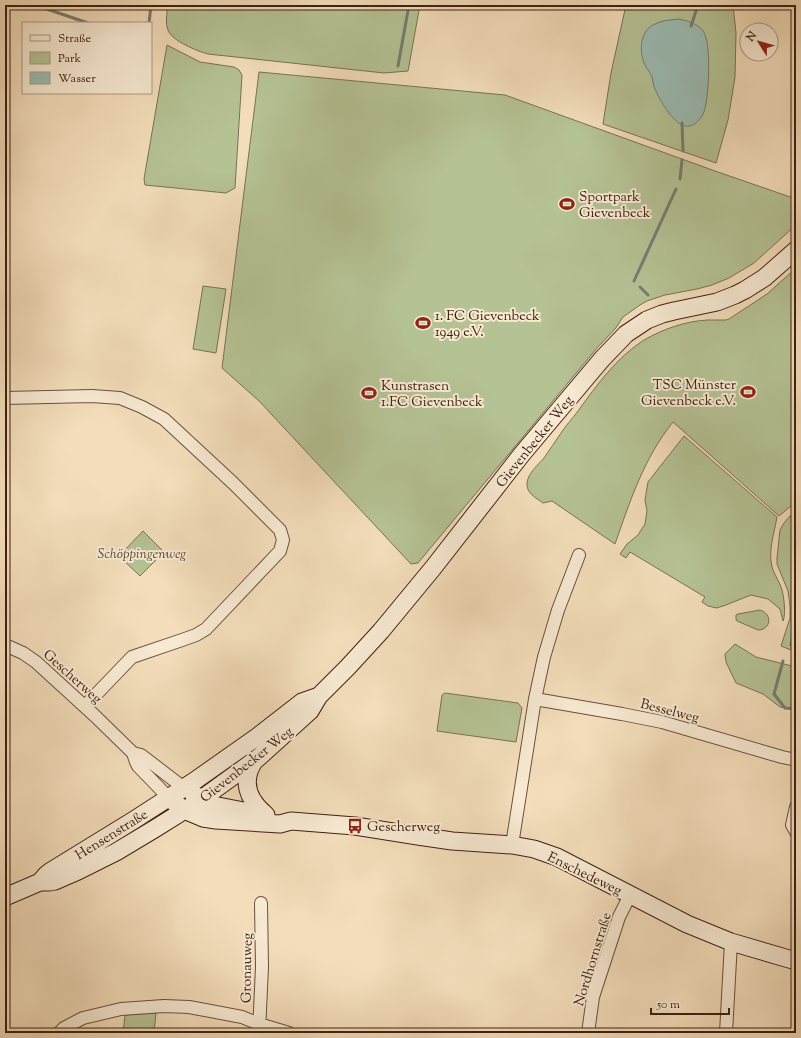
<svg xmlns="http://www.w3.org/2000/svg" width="801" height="1038" font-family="'Sorts Mill Goudy',serif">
	<rect width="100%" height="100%" fill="#f3ddba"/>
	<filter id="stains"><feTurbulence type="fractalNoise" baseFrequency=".005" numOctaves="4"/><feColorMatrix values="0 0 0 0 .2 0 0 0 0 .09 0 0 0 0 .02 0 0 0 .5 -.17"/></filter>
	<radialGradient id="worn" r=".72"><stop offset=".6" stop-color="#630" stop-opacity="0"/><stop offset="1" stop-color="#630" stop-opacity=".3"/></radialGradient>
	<path fill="#b5c294" stroke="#7a7154" d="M168,5H420L408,71L384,73L208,54C197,51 172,41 168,30C165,23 167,13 168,5Z
		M626,5H733L736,33L735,77L728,120L716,163L603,124L611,73Z
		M167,45L200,62L234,67L239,70L242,75L235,188L226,193L145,185L144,179Z
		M259,72L505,95L715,171L796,199V225L754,263L729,278L712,285L697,289L665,295L647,301L640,305L623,317L615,329L597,348L418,563L411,564L259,401L222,368Z
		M796,268V502L779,516L673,422C644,458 630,501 615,544L552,501L543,503C536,498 526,493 527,483C528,473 538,465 544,458C550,450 555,441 561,433C566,425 573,418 578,411C597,385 616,358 644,340C663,329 686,321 708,320C714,320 720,320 726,320L729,319L767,294Z
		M203,286L226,289L216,353L193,349Z
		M684,436L777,517C774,534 768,551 772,567C774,575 780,582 782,590C784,597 786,615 783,621L780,609L768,599L751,595L726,605L717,608L708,606L702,602L705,597L630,552L626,558L620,554L627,544L638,535L645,524L647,511L645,500L648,482Z
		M796,512V652L781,646L790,618V606L788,591L777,564V558L780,530L784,523L790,516Z
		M143,531L164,552L140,576L121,558V554Z
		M760,610C773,614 771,630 758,630L737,621L736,619V615L738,614Z
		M735,644L756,657L796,667V710L780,707L763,694L736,683L726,662L725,654Z
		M445,693L518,703L522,708L516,742L437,731L442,695Z
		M156,1013L154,1033H123L125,1015Z"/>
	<path fill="#9bbbb2" stroke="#767d72" d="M679,19C688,21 698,24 703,31C712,41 709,103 703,114C701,119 695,125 690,126C676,130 659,99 655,89C653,85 653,81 652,77C650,72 646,68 644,63C639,50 640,30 655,24C663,20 671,20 679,19Z"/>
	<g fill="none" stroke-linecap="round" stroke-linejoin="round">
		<path stroke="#767d72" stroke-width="3" d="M35,5L88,23
			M149,23L151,5
			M691,26L698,5
			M398,66L409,5
			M682,123L683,151
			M680,179L682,160
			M634,281L676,189
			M640,287L648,295
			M791,645L796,622
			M783,661L774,694L785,708L796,709"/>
		<g stroke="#6c4f3d" stroke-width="14">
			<path id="street" d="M5,398L92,396L120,398L142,407L164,419L233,483L280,530L283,540L280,551L206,629L196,635L182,640L132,657L85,706
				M5,645L23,653L36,662L94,715L133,753L141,755L145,758L184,788
				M535,699L622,714L662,722L782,757L796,760
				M133,753L136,762L138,766L169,798
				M796,807L792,825L796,832
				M512,845L535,699L544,657L558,610L579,555
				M259,1032L262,967L261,903
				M59,1033L64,1028L83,1018L121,1009L164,1006L189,1007L242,1017L259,1024L289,1033
				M588,1033L593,997L619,917L630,895
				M726,1033L731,942"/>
		</g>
		<g stroke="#3f2013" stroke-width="19">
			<path id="secondary" d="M255,760C240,781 248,800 266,815
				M193,794L213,805L249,812
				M169,798L184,810L203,818L216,820L280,824L291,821L355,826L418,836L452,841L512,845L534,849L557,857L687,924L731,942L796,961
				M40,882H49L55,881L78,871L116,852L156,828L196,803L258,758L310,711L319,696L348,667L381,631L433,568L522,454L602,359L626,334L647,320L662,314L674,311L717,302L735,295L745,290L764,278L796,250
				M5,897L40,882L46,875L51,871L134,820L193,782L257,737L302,702L319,696"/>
		</g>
		<use href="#street" stroke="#f7e9d2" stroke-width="12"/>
		<use href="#secondary" stroke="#f7e9d2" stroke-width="17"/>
	</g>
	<defs>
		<g id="stadium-bare" transform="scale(1.2)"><path d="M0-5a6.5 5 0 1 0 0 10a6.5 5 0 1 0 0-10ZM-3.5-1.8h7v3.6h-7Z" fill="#8f2418" stroke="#f7e9d2" stroke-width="2.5" paint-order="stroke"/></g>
		<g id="bus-bare" transform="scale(1.2)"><path d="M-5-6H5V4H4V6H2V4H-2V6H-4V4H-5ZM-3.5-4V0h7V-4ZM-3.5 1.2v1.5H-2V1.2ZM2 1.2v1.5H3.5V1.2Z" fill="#8f2418" stroke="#f7e9d2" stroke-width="2.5" paint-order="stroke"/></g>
	</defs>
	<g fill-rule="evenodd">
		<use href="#stadium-bare" x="567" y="204"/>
		<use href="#stadium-bare" x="423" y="323"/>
		<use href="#stadium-bare" x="748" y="392"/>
		<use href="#stadium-bare" x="369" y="393"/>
		<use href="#bus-bare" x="355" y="826"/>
	</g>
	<g text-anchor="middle" stroke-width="4" stroke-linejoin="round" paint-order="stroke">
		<g font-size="14" fill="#3f2013" stroke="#f7e9d2" text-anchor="start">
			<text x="579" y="201">Sportpark<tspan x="579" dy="16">Gievenbeck</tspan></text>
			<text x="435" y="320">1. FC Gievenbeck<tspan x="435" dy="16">1949 e.V.</tspan></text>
			<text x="736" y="389" text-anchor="end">TSC Münster<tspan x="736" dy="16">Gievenbeck e.V.</tspan></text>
			<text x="381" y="390">Kunstrasen<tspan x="381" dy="16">1.FC Gievenbeck</tspan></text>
			<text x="367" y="831">Gescherweg</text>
		</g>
		<g font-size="14" fill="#3f2013" stroke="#f7e9d2">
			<text transform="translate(534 441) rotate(-51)" y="5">Gievenbecker Weg</text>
			<text transform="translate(73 676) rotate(42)" y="5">Gescherweg</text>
			<text transform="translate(670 710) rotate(14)" y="5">Besselweg</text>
			<text transform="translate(246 764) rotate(-38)" y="5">Gievenbecker Weg</text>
			<text transform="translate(111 834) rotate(-32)" y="5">Hensenstraße</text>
			<text transform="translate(585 873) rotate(26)" y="5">Enschedeweg</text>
			<text transform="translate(592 959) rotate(-73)" y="5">Nordhornstraße</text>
			<text transform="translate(246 968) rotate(-89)" y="5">Gronauweg</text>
		</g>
		<g font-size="14" font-style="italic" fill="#5c4833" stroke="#f7e9d2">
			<text x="142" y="558">Schöppingenweg</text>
		</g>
	</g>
	<rect width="801" height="1038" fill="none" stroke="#f3ddba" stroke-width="20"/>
	<rect x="6" y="6" width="789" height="1026" fill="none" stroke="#3f2013" stroke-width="2"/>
	<rect x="10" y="10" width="781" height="1018" fill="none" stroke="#3f2013"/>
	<rect x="22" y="22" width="130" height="72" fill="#f7e9d2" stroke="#ad9986"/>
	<rect x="30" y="35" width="20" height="6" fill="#f7e9d2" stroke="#ad9986"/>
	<text x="58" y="42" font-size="12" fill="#3f2013">Straße</text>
	<rect x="30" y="52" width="20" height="12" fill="#b5c294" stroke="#ad9986"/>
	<text x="58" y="62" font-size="12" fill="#3f2013">Park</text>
	<rect x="30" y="72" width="20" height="12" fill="#9bbbb2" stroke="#ad9986"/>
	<text x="58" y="82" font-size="12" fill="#3f2013">Wasser</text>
	<g transform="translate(759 42) rotate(307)"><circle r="19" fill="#f7e9d2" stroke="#ad9986"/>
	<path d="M0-3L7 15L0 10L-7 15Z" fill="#8f2418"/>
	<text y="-6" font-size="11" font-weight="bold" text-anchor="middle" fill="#3f2013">N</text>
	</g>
	<path d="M651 1008v6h78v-6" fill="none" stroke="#3f2013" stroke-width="2"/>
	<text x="657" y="1008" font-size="12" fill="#3f2013" stroke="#f7e9d2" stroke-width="3" paint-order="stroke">50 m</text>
	<rect width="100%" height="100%" filter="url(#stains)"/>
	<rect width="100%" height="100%" fill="url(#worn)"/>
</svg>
